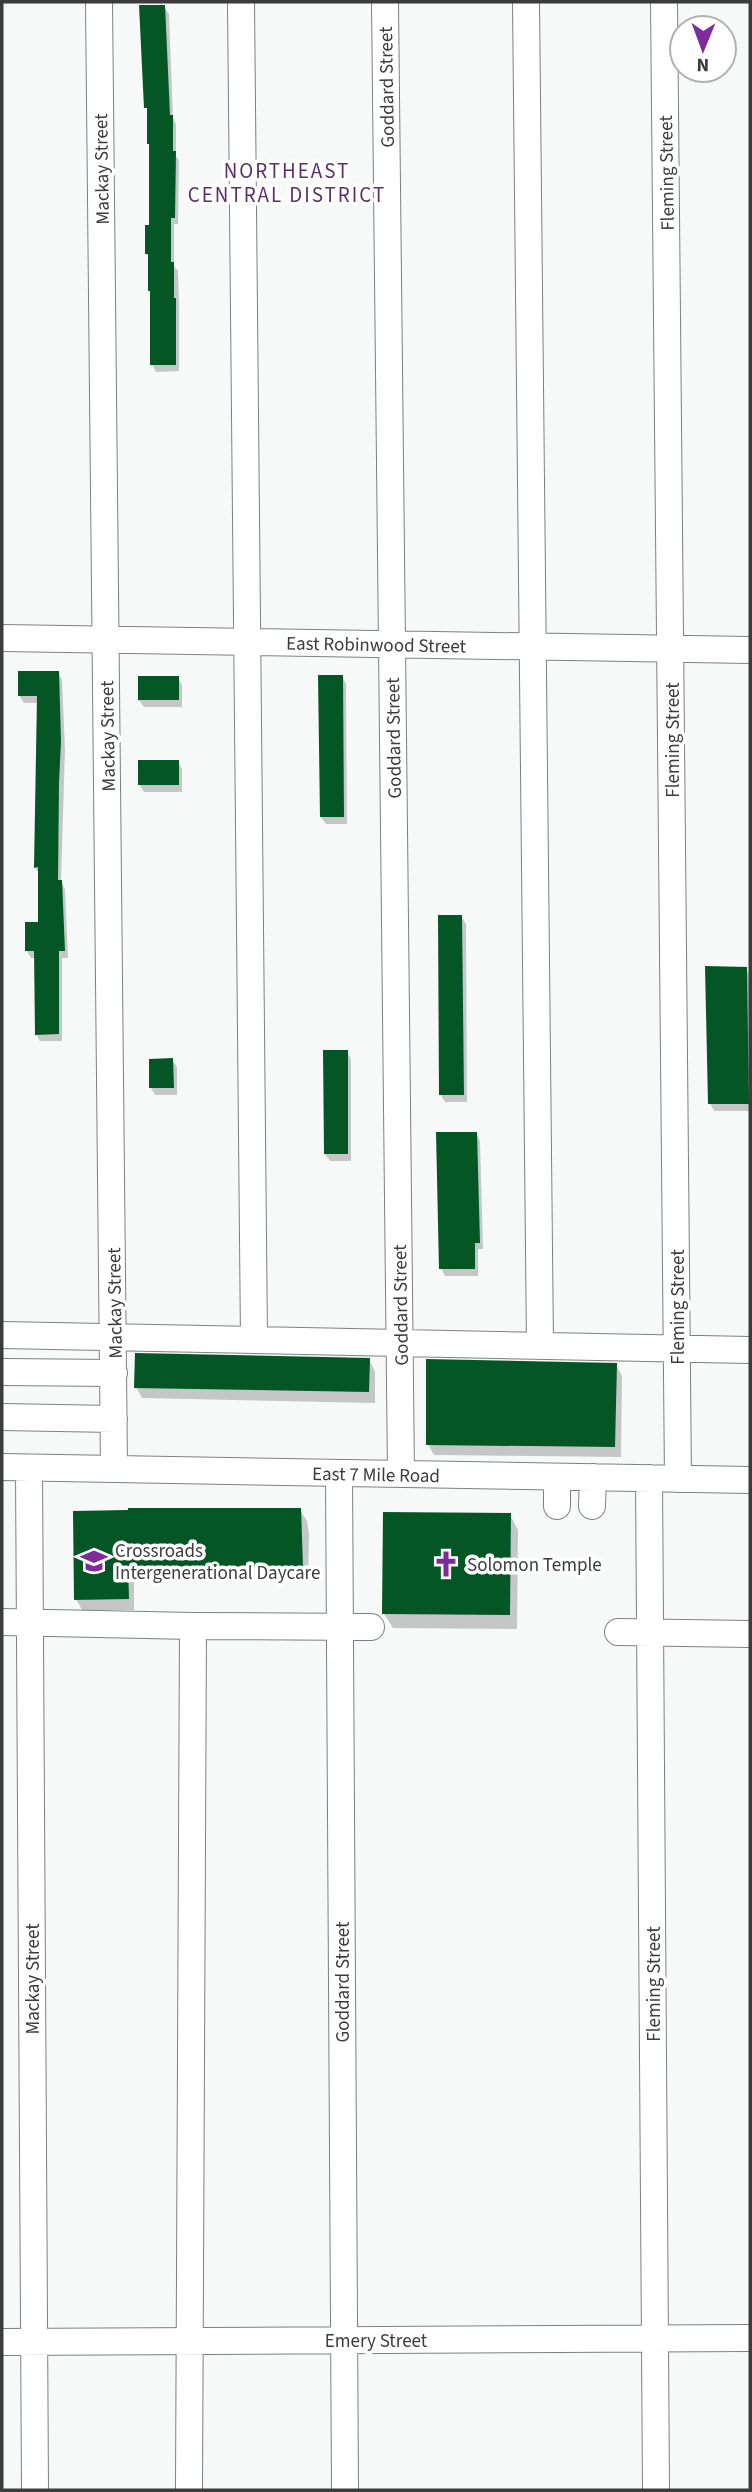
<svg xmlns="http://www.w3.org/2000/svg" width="752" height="2492" font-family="'Source Sans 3',sans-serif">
	<rect width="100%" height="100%" fill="#f6f9f7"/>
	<path fill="#0003" d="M164,7L169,14L173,118L176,124V156L179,160L178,224H174V266L178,271L179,307V371L156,372L152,364L150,259L147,254L151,227V148L149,143V112L146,107Z
		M58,673L62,680L65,749L61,882L65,889L68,958H62V1041H40L36,1034V958H31L27,951V923H39V874L35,867L38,703H24L19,695Z
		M342,676L346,684L347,824H326L321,817L320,677Z
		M178,678L182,685V707H144L139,700Z
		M178,762L182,769V792H144L139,784Z
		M461,916L466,924L467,1102H445L441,1095Z
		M746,969L750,976V1111H714L710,1103Z
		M347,1052L351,1059V1161H330L325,1154Z
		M172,1060L177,1067V1095H155L151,1088Z
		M476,1133L480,1141L483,1249H478V1276H445L441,1268Z
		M369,1360L375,1371V1403L142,1398L136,1387Z
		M616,1365L622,1376L621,1457L434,1455L428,1444Z
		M300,1510L307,1521L309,1534L308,1578L134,1577V1610H82L76,1599L75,1513Z
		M510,1515L518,1530L517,1629L393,1628L384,1614Z"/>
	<path fill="#045725" d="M139,5H165L170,115H173V151H176L175,218H171V262H174V298H176V365H150V291H148V254H145V225H149V144H147V108H144Z
		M18,671H59L61,741L59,783L58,880H62L65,951H59V1034L35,1035L34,951H25V922H38V867L34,868L37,696H18Z
		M318,675H343L344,817H320Z
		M138,676H179V700H138Z
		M138,760H179V785H138Z
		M438,915H462L464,1095H439Z
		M705,966L747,967L749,1104H708Z
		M323,1050H348V1154H324Z
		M173,1058L174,1088H149V1059Z
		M436,1132H477L480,1243H475V1269H439Z
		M135,1353L370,1358L369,1392L134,1388Z
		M426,1359L617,1363L615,1447L426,1445Z
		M128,1508H301L303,1567L128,1566L129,1599L74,1600L73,1511L128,1510Z
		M383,1512L511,1513L510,1615L382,1614Z"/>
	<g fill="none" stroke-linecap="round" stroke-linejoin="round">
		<g stroke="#7e807e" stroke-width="28">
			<path id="minor" d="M99,2L114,1469
				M241,2L254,1340
				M385,2L401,1474
				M526,2L540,1345
				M664,2L678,1479
				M2,638L750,650
				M2,1335L750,1350
				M2,1372L114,1373
				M2,1417L114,1419
				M2,1467L750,1480
				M29,1468L35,2490
				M339,1473L345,2490
				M649,1478L656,2490
				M557,1506V1477
				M592,1506L593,1477
				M2,1622L193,1626L371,1627
				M618,1632L750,1634
				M2,2342L750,2338
				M189,2490L193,1626"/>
		</g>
		<use href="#minor" stroke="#fff" stroke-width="26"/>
	</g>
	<defs>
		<g id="school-bare" transform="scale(2.1)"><path d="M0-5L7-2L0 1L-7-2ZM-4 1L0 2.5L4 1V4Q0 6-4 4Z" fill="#7e2c9b" stroke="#fff" stroke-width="2.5" paint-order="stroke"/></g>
		<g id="church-bare" transform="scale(2.1)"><path d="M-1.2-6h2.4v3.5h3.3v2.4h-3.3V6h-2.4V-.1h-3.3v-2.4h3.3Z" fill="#7e2c9b" stroke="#fff" stroke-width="2.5" paint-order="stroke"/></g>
	</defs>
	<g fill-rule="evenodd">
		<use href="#school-bare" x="94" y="1561"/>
		<use href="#church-bare" x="446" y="1564"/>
	</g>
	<g text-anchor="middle" stroke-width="7" stroke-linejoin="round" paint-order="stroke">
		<g font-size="19" fill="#3b3c3b" stroke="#fff">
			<text transform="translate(386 87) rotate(-91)" y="7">Goddard Street</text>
			<text transform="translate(101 169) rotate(-91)" y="7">Mackay Street</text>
			<text transform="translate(666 173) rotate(-91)" y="7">Fleming Street</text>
			<text transform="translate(376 644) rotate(1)" y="7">East Robinwood Street</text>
			<text transform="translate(107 736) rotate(-91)" y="7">Mackay Street</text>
			<text transform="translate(393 738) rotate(-91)" y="7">Goddard Street</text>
			<text transform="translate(672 740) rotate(-90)" y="7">Fleming Street</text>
			<text transform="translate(114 1303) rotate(-91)" y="7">Mackay Street</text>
			<text transform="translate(400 1305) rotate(-91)" y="7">Goddard Street</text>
			<text transform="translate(677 1307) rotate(-90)" y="7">Fleming Street</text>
			<text transform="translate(376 1474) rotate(1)" y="7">East 7 Mile Road</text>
			<text transform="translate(32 1979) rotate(-90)" y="7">Mackay Street</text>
			<text transform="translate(342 1982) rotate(-90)" y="7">Goddard Street</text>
			<text transform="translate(653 1984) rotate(-90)" y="7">Fleming Street</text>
			<text x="376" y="2347">Emery Street</text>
		</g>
		<g font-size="19" fill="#3b3c3b" stroke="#fff" text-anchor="start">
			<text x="115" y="1557">Crossroads<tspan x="115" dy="22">Intergenerational Daycare</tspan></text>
			<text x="467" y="1571">Solomon Temple</text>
		</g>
		<g font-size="21" letter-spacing="2" fill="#593168" stroke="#fff">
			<text x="287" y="178">NORTHEAST<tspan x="287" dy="24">CENTRAL DISTRICT</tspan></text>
		</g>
	</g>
	<rect width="752" height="2492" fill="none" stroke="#3b3c3b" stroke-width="7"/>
	<g transform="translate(703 49) rotate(181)"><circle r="33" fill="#ffffff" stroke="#b1b1b1" stroke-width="2"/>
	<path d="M0-5L12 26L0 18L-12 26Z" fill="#7e2c9b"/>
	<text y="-10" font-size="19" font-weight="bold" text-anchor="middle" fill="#3b3c3b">N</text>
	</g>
</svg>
